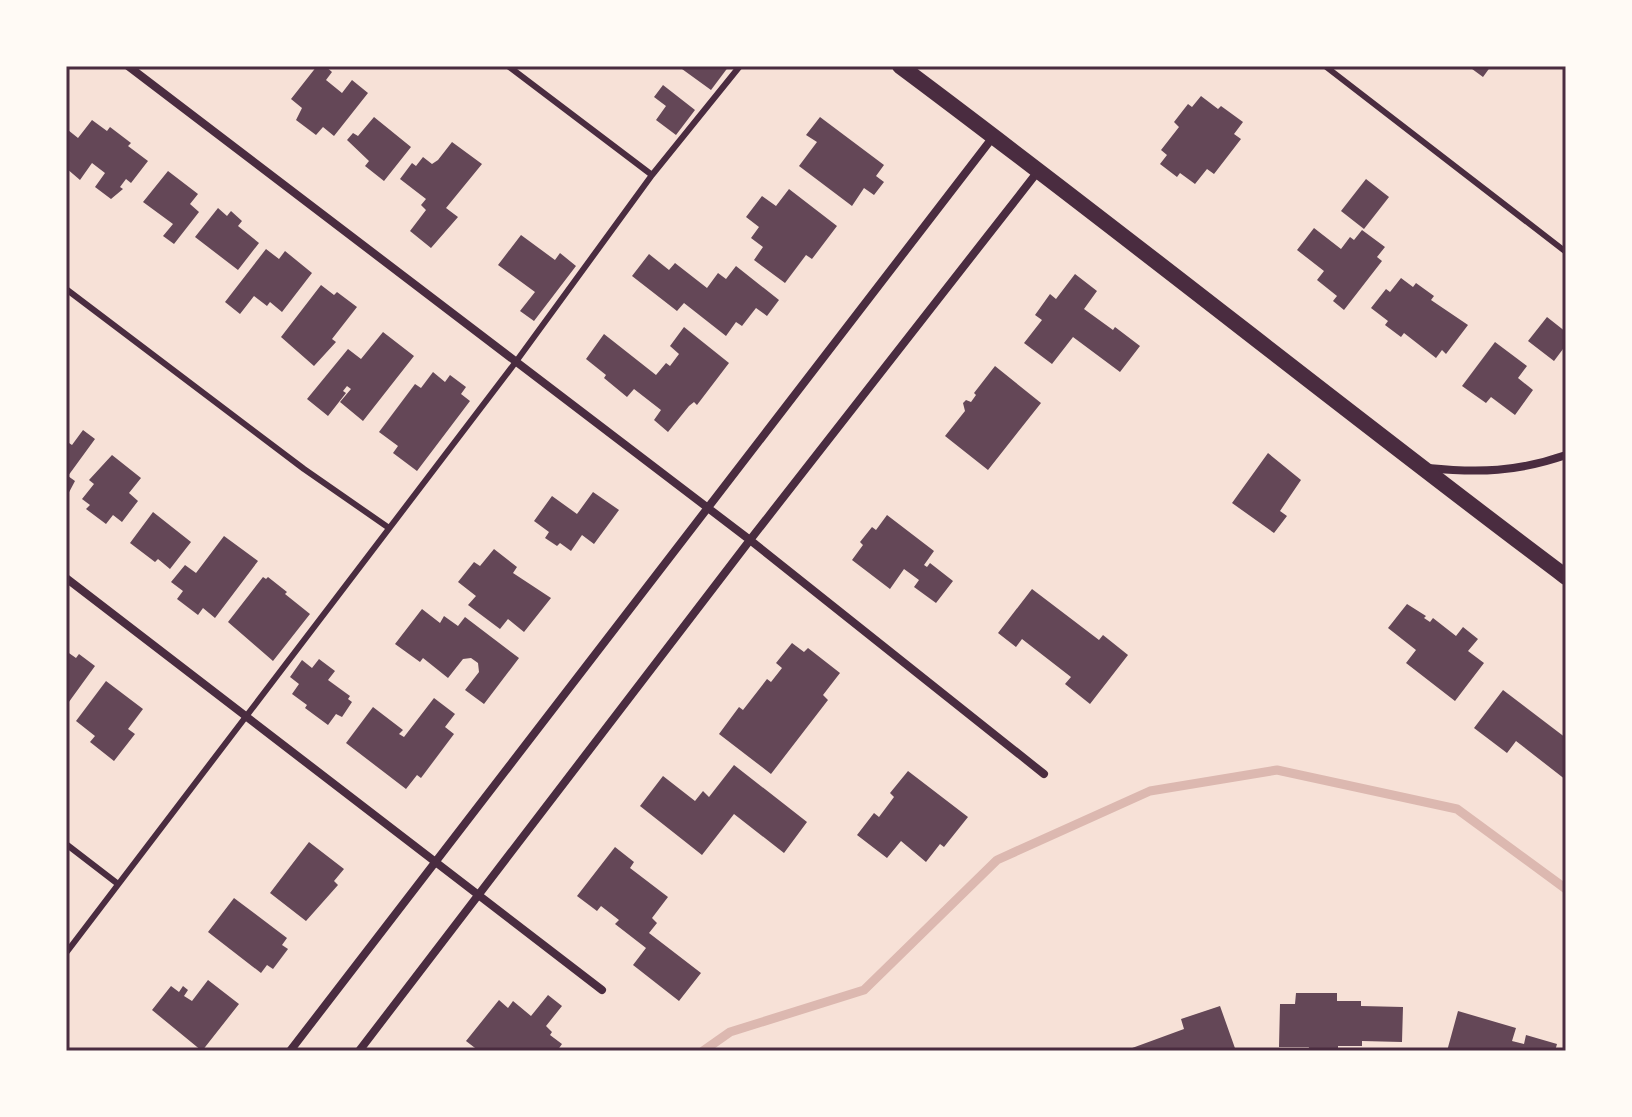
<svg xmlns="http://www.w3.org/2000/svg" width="1632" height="1117" font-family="Rubik,sans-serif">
	<rect width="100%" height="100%" fill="#f7e1d7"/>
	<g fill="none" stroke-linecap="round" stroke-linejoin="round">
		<path stroke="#dcb8b0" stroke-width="9" d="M703,1051L730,1032L864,990L997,860L1150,791L1277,770L1457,809L1566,889"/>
	</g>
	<path fill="#644757" d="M317,66H325L332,72L326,80L342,93L352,80L368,93L334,136L323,127L316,135L296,120L302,108L291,99Z
		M684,66H729L711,90L682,69Z
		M1468,66H1491L1483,77Z
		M663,85L695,110L676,135L656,120L666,106L654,97Z
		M1201,96L1218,109L1221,106L1243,122L1234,134L1241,139L1214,174L1207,169L1195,184L1180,173L1177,177L1160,164L1167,155L1161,150L1179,127L1174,122L1188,104L1192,107Z
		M374,117L411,147L384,181L365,166L369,161L347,140L353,133L358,136Z
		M820,117L884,165L876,176L884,182L874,195L864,188L852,206L799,166L817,142L806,135Z
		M92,120L107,131L110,127L131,143L128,146L148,161L131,183L126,179L120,187L123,189L111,199L95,187L105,173L92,163L80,180L66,168V133L68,130L78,138Z
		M452,142L482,164L446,208L458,217L431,248L410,231L426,210L421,205L426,199L400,179L412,163L416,166L423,157L432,164L438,160Z
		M168,171L198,194L190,204L199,212L174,244L163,236L173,224L143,202Z
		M1366,179L1389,197L1364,229L1341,211Z
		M789,189L837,226L812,259L806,255L785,283L754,260L763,247L751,238L759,227L746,217L762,196L776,206Z
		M218,208L227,216L231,211L242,221L238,226L259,243L238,270L195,237Z
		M1314,228L1341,249L1350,237L1354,240L1362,230L1385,247L1377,257L1382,261L1344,310L1333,301L1337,296L1317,280L1324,271L1297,250Z
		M521,235L555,260L560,253L576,266L534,321L520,311L535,292L498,265Z
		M266,249L279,259L285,251L312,273L282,312L270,302L267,306L254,296L240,314L225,302Z
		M649,254L669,270L675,263L707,288L718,273L726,279L736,266L779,300L767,316L756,308L742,326L736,322L726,336L684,303L677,311L632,276Z
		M1075,274L1097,291L1084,309L1113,330L1115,327L1140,346L1120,372L1073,337L1052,364L1024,343L1042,320L1035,315L1050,294L1056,299Z
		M1401,278L1413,287L1416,283L1434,296L1431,300L1468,325L1446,354L1442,350L1436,358L1404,333L1401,337L1385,325L1388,321L1371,308L1386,289L1390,292Z
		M321,285L334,295L337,292L357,307L332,339L336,342L314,366L281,337Z
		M1547,317L1566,332V345L1554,361L1528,341Z
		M684,327L729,363L697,405L694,402L689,406L668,432L654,420L661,410L634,389L627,397L604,378L606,375L586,359L604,334L656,375L666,363L670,366L679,354L670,346Z
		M383,332L414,356L363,421L340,402L351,389L347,386L343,391L346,393L328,416L307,399L348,349L361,359Z
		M1495,342L1527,366L1518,378L1533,390L1515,415L1491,397L1486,403L1462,386Z
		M995,366L1041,403L988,470L945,436L965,411L963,403L966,400L971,402L976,395L974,393Z
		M433,372L445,382L450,375L466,387L461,394L470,401L417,471L393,453L398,446L379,432L415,384L421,388Z
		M83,430L95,439L68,476L75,481L66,498V441L72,445Z
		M1268,453L1301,480L1280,511L1287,516L1274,533L1232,503Z
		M112,455L141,478L129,493L138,501L122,522L113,515L106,524L86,509L90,505L82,499L94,484L89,480Z
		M593,492L619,510L594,544L582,535L571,551L560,543L557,546L545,538L549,532L534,521L552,496L577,514Z
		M153,512L191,542L170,569L158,559L155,562L130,543Z
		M887,515L934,551L924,565L927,567L930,563L953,581L936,603L914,587L919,580L904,569L890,589L852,560L863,545L860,542L872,527L876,530Z
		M224,536L258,561L215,618L203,608L198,615L177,599L183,591L171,582L185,565L196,573Z
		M494,549L517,567L513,573L551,598L524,632L508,619L500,629L468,605L476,596L458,582L474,562L480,566Z
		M263,577L266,579L268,577L287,592L285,594L310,614L273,661L228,622Z
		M1032,589L1099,640L1103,635L1128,655L1090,704L1065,684L1071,677L1022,639L1016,647L998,633Z
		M1407,604L1426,616L1424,618L1430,622L1433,618L1456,636L1463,627L1478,639L1468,651L1484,663L1455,701L1406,663L1416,650L1388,628Z
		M422,609L440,623L444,616L458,626L465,617L519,658L484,704L465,690L479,672L478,663L471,658L463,659L448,678L423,658L420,662L395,644Z
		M792,643L804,652L808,648L840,673L823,695L828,700L771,774L719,734L739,707L743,710L767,679L771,682L782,668L776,663Z
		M66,651L76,658L79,654L95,666L66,706Z
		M319,659L335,671L328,680L350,696L348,699L352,702L342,717L336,714L328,725L305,708L307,705L292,694L299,684L290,677L302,660L312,668Z
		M106,681L143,709L128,729L135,734L114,761L90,742L95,736L76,721Z
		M1503,690L1566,738V780L1516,741L1507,753L1474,728Z
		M434,698L455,714L445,727L454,734L421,778L417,775L406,789L346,743L373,707L403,730L399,734L404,737Z
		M734,765L807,822L784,853L734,814L702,855L640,806L663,776L695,801L703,791L709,797Z
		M908,771L968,817L944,847L940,844L926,862L901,841L887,858L857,835L874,813L879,817L894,797L890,793Z
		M309,842L344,869L334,881L338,885L306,921L270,893Z
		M615,847L634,862L630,868L668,897L652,918L657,923L649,933L701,973L679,1001L633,965L646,948L615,924L619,920L601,906L597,911L577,896Z
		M234,898L287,938L282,945L288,949L273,969L267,965L261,973L208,932Z
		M208,980L239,1004L202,1051L152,1010L171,986L179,992L183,986L188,990L184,996L192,1001Z
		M1296,993H1337V1001H1361V1006L1403,1007L1402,1042L1362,1041V1046H1338V1051H1308L1309,1047H1279L1280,1004H1295Z
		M548,995L562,1006L546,1026L552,1032L550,1035L562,1044L557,1051H492L490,1049L479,1051L466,1041L499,1000L508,1008L513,1001L531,1016Z
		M1220,1006L1236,1051H1124L1184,1029L1181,1019Z
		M1458,1011L1516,1028L1512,1041L1524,1044L1526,1035L1557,1044L1555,1051H1447Z"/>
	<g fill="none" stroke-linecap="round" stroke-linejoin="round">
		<path stroke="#4a2c40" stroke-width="6" d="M508,66L652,175
			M1325,66L1566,252
			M66,289L304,469L389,528
			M66,844L118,884
			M66,953L515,363L652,175L740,66"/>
		<path stroke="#4a2c40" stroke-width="8" d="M128,66L750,540L1044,774
			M1428,468C1479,473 1517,472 1566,455
			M66,578L602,990
			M290,1051L993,137
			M359,1051L750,540L1039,170"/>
		<path stroke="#4a2c40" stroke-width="16" d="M900,66C1124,233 1342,409 1566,577"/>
	</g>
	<rect width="1632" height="1117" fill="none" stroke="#fffaf5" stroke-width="136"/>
	<rect x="68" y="68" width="1496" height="981" fill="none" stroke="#4a2c40" stroke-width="3"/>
</svg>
